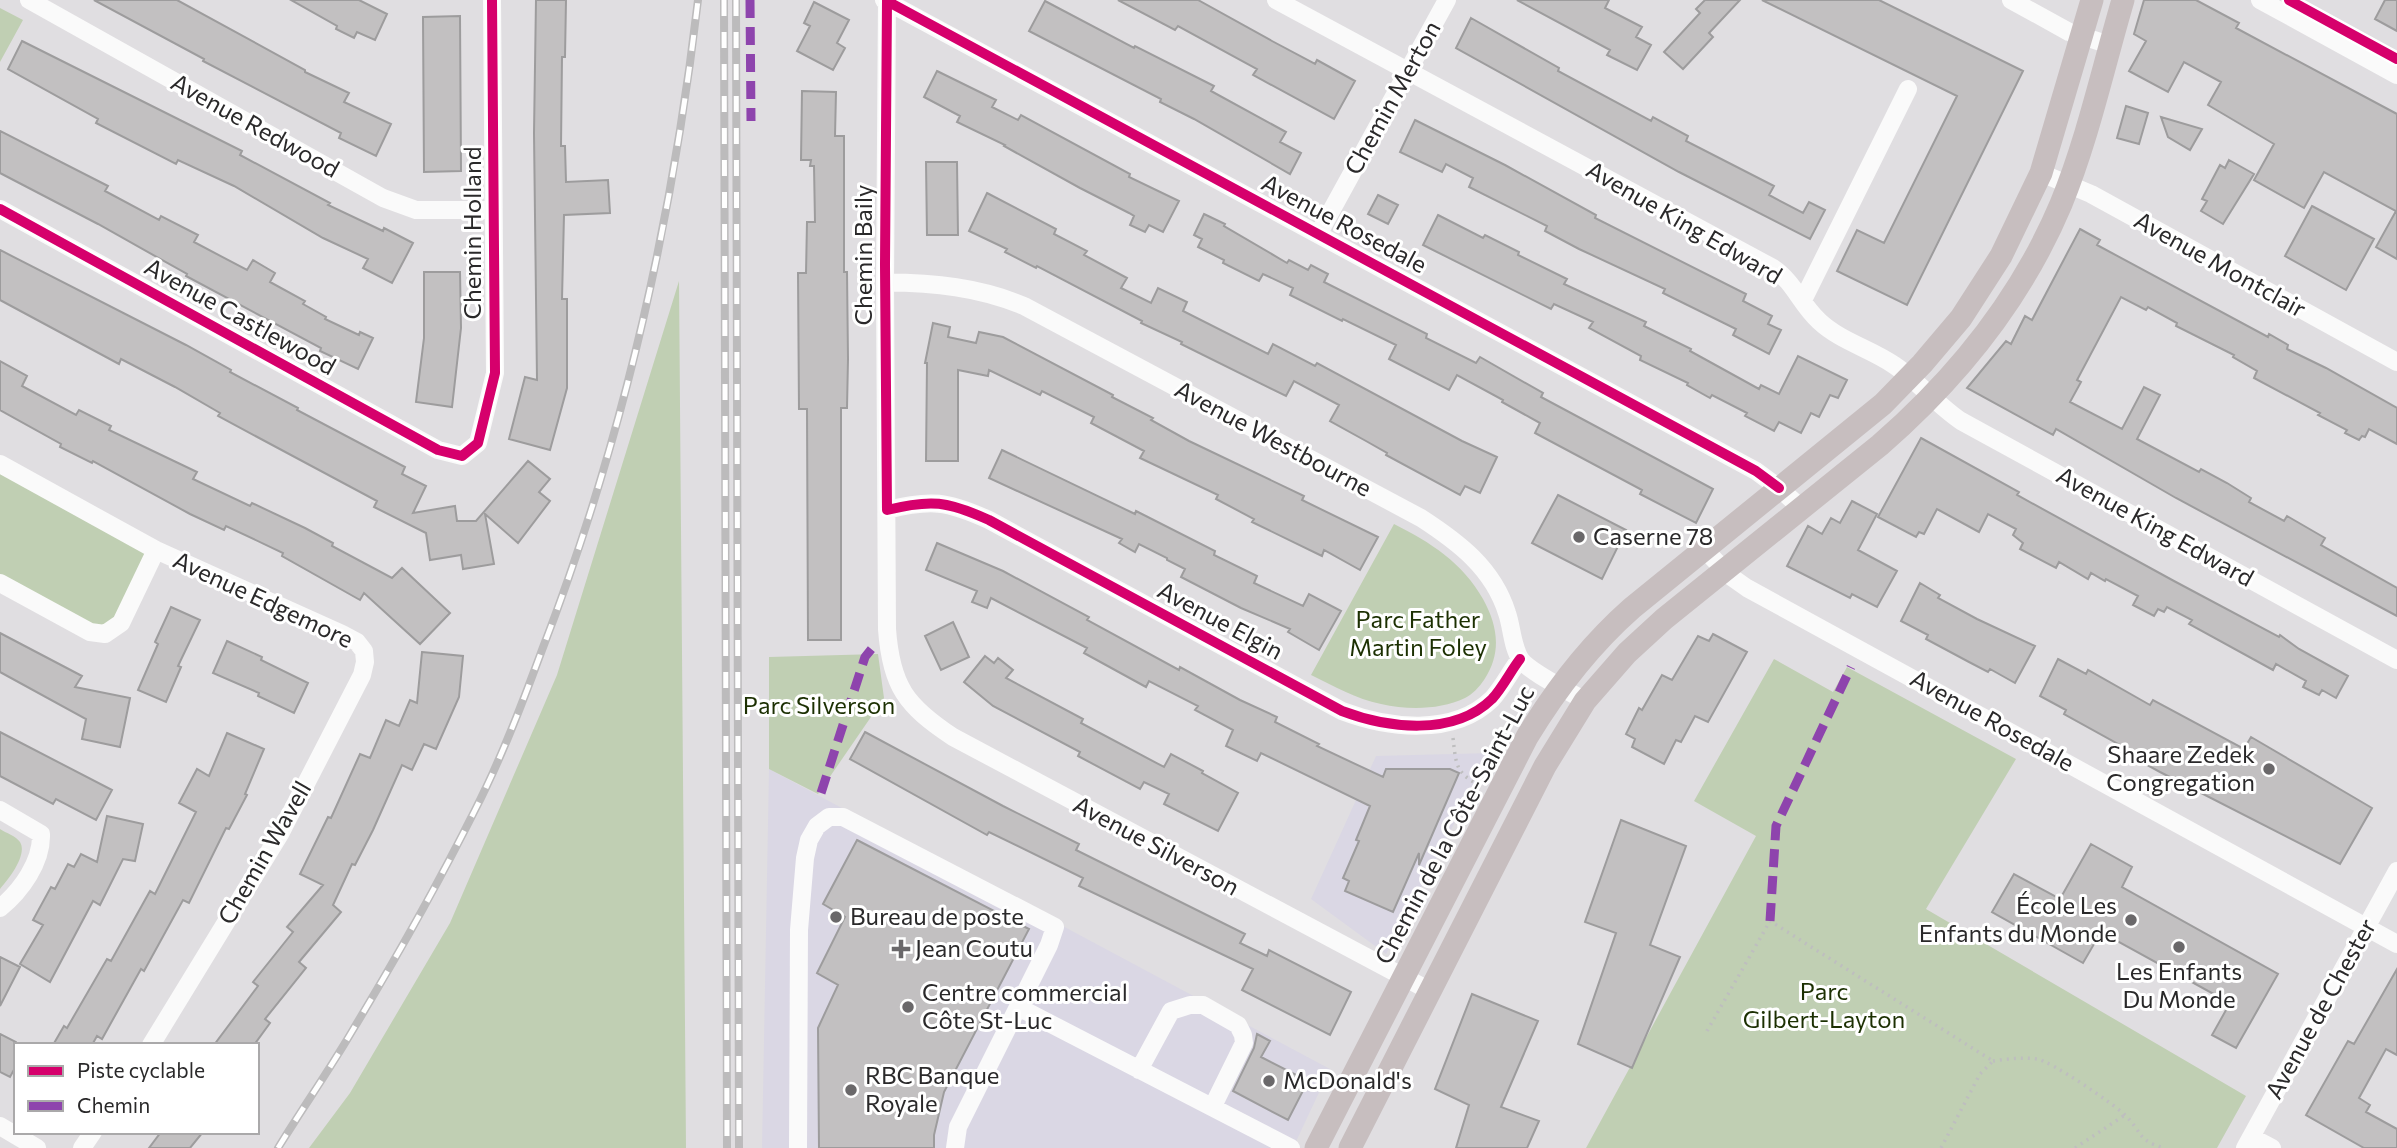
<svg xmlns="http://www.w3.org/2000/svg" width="2397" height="1148" font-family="Commissioner,sans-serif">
	<rect width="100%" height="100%" fill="#e0dee1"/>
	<path fill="#dad7e4" d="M1491,753L1386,954L1311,899L1376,756Z
		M769,769L1330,1069L1293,1148H762Z"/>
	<path fill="#c0cfb3" d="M0,8L23,20L0,62Z
		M679,281L686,1148H309L350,1093L450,923L557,675Z
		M0,464L156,550L105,634L0,583Z
		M1394,524C1430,542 1463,563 1483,599C1498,626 1502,653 1484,680C1480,686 1472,695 1465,698C1440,710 1408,710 1381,704C1356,699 1334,686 1311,675Z
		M878,654L884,698L818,794L769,769V657Z
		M1774,659L1833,692L1847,667L2016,759L1926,909L2246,1096L2217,1148H1586L1756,836L1694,801Z
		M0,829C6,833 16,836 20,842C28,855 8,880 0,889Z"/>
	<path fill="#c2c0c1" stroke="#9d9c9d" stroke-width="2" d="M94,0H177L305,70V72L349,93L344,102L391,124L376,156L339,138L341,133L203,61L204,59Z
		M291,0H359L387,14L375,40L357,32L354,38L336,29L337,26Z
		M536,0H566L565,57H562L561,146H565L566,182L608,180L610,213L564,215L562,299H567V388L550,450L509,439L525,377L537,380L534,133Z
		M1118,0H1198L1272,41L1315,64L1317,60L1355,81L1334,119L1253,75L1257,69L1178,26L1175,30Z
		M1517,0H1609L1605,8L1642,27L1636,37L1651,45L1637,70L1607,55L1610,50Z
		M1705,0H1740L1709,33L1713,37L1683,69L1664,52L1700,13L1696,9Z
		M1762,0H1879L2023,71L1907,305L1837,271L1857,230L1884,243L1957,96Z
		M2144,0H2196L2239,23L2236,28L2397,114V259L2376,247L2396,211L2324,172L2304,208L2254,180L2274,144L2208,105L2221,82L2184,62L2168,92L2129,71L2146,41L2134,34Z
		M2385,0H2397V31L2375,19Z
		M1045,1L1134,48L1135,46L1214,86L1211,91L1286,132L1280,142L1301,153L1290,174L1194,119L1160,102L1161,99L1029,31Z
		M814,2L849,20L837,43L845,48L833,70L797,51L810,26L804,23Z
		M460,16L461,171L424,172L423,17Z
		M1471,18L1559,68L1558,71L1651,121L1653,117L1688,136L1686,141L1774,186L1769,195L1803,213L1809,202L1825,210L1810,239L1679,172L1456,48Z
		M22,41L242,151L240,155L330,203L328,205L383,231L384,228L413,243L392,283L363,268L368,259L323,238L234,186L178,160L176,164L96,123L98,119L8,69Z
		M937,71L996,100L992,107L1018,120L1021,115L1130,174L1129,177L1179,201L1163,232L1149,225L1145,232L1130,225L1134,216L1129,213L1080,188L1004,146L1005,145L957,122L960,116L924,97Z
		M802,91L836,92L835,136H844V272H847L848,359L847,408H841V640H808L807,409H799L798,273H806L807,222H815L814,166H810L811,160H801Z
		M2126,106L2148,113L2139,144L2117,138Z
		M2161,117L2202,129L2190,150L2168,137Z
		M1415,120L1505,165L1596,215L1595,218L1746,294L1743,301L1772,316L1768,324L1781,330L1769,354L1733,335L1736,329L1663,293L1665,289L1579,249L1545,231L1547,226L1469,187L1473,178L1446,164L1442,172L1400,152Z
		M0,131L108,186L105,191L159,220L161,216L198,235L194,242L247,270L253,260L275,273L270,282L305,301L303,304L326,317L325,319L359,335L360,332L373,338L358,369L320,351L321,348L186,276L187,274L98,224L0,173Z
		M2229,160L2254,174L2223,224L2201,211L2207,201L2202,199L2220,165L2225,168Z
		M926,162H957L958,235H927Z
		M987,193L1056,229L1054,234L1087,251L1084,255L1127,278L1121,288L1151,303L1158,288L1187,302L1183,311L1268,354L1273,344L1315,366L1317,363L1462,441L1497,457L1480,493L1465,486L1460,495L1386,455L1387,453L1366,441L1330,421L1339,405L1294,381L1286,396L1181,344L1182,342L1141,323L1142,321L1037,266L1036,268L1005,252L1007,249L969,231Z
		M1378,195L1398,205L1388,224L1368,214Z
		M2312,206L2374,239L2346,290L2285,256Z
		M1204,214L1225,224L1224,226L1287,263L1289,260L1308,270L1311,265L1328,274L1324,282L1427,334L1426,338L1476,363L1480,357L1543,393L1541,397L1713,489L1696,523L1640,494L1642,490L1535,433L1540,423L1502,402L1503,400L1457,375L1449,390L1389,359L1396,345L1343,319L1342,321L1290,295L1293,288L1263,274L1259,281L1223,263L1224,260L1198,247L1202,239L1194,235Z
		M1438,215L1483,238L1485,235L1519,252L1518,255L1567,279L1564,284L1646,322L1644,326L1691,349L1690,351L1759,389L1761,385L1779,394L1798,356L1847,380L1838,398L1830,395L1819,417L1811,413L1801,433L1779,422L1774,431L1745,416L1747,413L1712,395L1710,398L1687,385L1688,383L1640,360L1641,356L1589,328L1593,322L1554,304L1551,309L1423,245Z
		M2080,229L2100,240L2097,245L2268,337L2269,334L2288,345L2287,349L2326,368L2397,408V444L2369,429L2365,437L2362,436L2359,440L2345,433L2347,430L2318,415L2320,413L2254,378L2257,371L2233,357L2234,355L2176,326L2177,323L2148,307L2146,310L2121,297L2077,380L2081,382L2070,402L2122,429L2144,387L2160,395L2137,439L2199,472L2201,469L2227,483L2251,498L2249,502L2284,521L2287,516L2325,538L2321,545L2397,588V616L2176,498L2056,429L2053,435L1967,388L2006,341L2011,344L2025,316L2032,320Z
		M0,250L186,345L231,370L230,372L298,408L297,410L405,467L402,474L426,486L413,513L455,506L457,521H476L528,461L550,479L539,492L550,501L518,543L485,514L494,564L463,569L461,555L430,560L426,533L374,507L377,501L218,416L220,413L175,387L121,359L119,364L0,300Z
		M424,272H460L461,328L452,407L416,402L424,338Z
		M933,323L950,327L948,337L976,343L979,332L1003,337L1113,395L1112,397L1153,418L1151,420L1189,441L1304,496L1302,500L1378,537L1360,570L1324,550L1322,556L1252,522L1254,519L1216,499L1218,495L1140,458L1144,451L1091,423L1094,417L1042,391L1040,395L989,370L988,376L958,370V461H926L927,363H925Z
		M0,361L27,376L22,386L76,415L79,410L111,426L109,430L197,472L193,479L250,506L252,503L305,528L333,543L332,546L392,578L402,568L450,613L420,644L364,593L360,600L282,556L283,553L226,526L224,530L190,514L93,461L92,463L60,447L61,444L0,410Z
		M1921,438L2019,492L2017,495L2174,581L2279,637L2280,635L2299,649L2348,676L2336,698L2322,690L2319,695L2303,687L2306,681L2276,664L2273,670L2189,624L2192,620L2167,607L2164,612L2158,609L2154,616L2133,605L2138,596L2106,579L2105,581L2091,573L2088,579L2059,562L2056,568L2020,549L2023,543L2013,535L2016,529L1988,514L1979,532L1937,509L1924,534L1919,532L1916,537L1878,517Z
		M1002,450L1135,514L1136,511L1215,551L1214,555L1257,576L1254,583L1303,606L1309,594L1341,611L1319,650L1288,632L1290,629L1241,608L1181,577L1185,569L1167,560V558L1139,544L1135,552L1119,543L1122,539L989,478Z
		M1558,495L1626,530L1602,579L1532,543Z
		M1852,501L1877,514L1858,550L1897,571L1877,607L1852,594L1850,598L1787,566L1808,526L1822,534L1831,518L1840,523Z
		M937,543L1003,571L1089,617L1087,620L1179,670L1180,667L1240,700L1277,717L1275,722L1319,744L1317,746L1383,777L1386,769H1450L1459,773L1419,865V853L1393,912L1345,891L1349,881L1343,878L1359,841L1356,840L1370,806L1261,753L1257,761L1226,746L1233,730L1195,710L1198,706L1149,681L1146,687L1084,653L1087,648L991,598L987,608L972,602L977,591L926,570Z
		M1920,583L1940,595L1938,598L1977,619L2035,646L2015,683L1990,669L1988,672L1969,662L1926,639L1928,635L1901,621Z
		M171,607L200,620L178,666L181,667L166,702L138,690L158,644L155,642Z
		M953,622L969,657L941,670L925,636Z
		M0,633L82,676L75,687L130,698L120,747L82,739L86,719L0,672Z
		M1713,634L1747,652L1708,722L1695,716L1681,742L1676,740L1664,764L1632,747L1635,739L1626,734L1639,708L1642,710L1662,675L1672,680L1698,636L1709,641Z
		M227,641L262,657L261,660L308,683L294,713L258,696L259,693L213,673Z
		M422,652L463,656L459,697L436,749L424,744L412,770L402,765L373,830L355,865L352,864L333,905L341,912L299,962L306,968L265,1019L270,1023L254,1045H214L258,986L253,982L293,932L287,927L323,885L300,874L328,817L331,818L360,754L370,758L386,720L399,726L410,700L417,703Z
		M985,656L994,663L998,658L1013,670L1006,678L1083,719L1081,723L1164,767L1171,754L1203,771L1202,773L1238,793L1218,831L1164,804L1169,794L1144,782L1140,789L1078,756L1080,752L993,706L964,682Z
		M2058,659L2086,674L2088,670L2150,705L2153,700L2244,749L2251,737L2372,808L2340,864L2160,772L2125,753L2127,749L2064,714L2066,710L2040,696Z
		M0,732L112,790L96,820L56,799L53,804L0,776Z
		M865,732L1003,806L1079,844L1076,850L1245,934L1240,943L1267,956L1269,950L1351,992L1330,1035L1242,990L1253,969L1079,886L1083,878L989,832L987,835L850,759Z
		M227,733L264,749L245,794L247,795L229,829L226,828L189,903L183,900L144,971L141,969L102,1039L97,1036L92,1045H53L64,1026L67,1028L107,959L111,961L150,891L155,894L196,812L179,803L197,769L209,776Z
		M107,816L143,824L135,861L123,859L100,905L93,901L50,982L20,964L43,925L33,920L51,887L55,889L68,864L74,867L81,854L97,862Z
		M1621,820L1686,846L1650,945L1680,957L1632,1068L1578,1044L1616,933L1585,922Z
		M857,840L1029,929L944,1092L934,1135V1148H819L818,1028L838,985L817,973L845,917L823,904Z
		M2091,844L2132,867L2122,887L2278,974L2236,1048L2212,1035L2230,1003L2101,932L2083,963L1992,912L2014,874L2060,899Z
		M0,957L20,967L0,1006Z
		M2397,969V1055L2386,1049L2359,1098L2370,1105L2366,1112L2397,1129V1148H2364L2306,1115L2348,1041L2354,1044Z
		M1472,994L1538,1021L1501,1107L1539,1121L1527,1148H1456L1469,1105L1435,1089Z
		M0,1034L16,1042V1066L10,1077L0,1072Z
		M1257,1034L1270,1041L1261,1057L1308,1081L1288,1120L1233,1091L1254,1048Z
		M161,1132H203L190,1148H149Z"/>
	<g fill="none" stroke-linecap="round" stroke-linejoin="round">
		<path stroke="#bebebf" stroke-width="3.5" stroke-dasharray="2 5" stroke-linecap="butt" d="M1453,738C1456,763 1455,773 1479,785
			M1707,1031L1770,921L1993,1061L1980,1074L1941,1148
			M1993,1061C2007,1059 2022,1057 2037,1059C2051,1061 2112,1103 2124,1114C2143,1132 2136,1140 2164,1148
			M2075,1148L2125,1115"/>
		<path stroke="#fafafa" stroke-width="18" d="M29,0L383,198L416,210H493
			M884,0L1756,471L1779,488L1801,508
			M887,0L885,282L887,629C891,686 906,706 953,737L1430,991
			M1276,0L1773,268C1794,282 1801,305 1819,321C1840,341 1871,349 1894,365C1918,381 1937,405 1961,421L2397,660
			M2011,0L2069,32L2110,45
			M2260,0L2397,75
			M2041,173L2091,194L2397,362
			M0,209L438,450L462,456L478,443L495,373L492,0
			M1319,233L1447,0
			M885,282C934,283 979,287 1024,306L1421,518C1458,542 1493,568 1507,613C1512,627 1512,647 1521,660C1531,673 1569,691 1585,701
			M1803,300L1908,89
			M0,464L156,550L342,634L357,642L364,651L365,662L362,675L280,834L151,1045
			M887,510C931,499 947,501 989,520L1342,711C1387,728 1453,737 1492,699C1503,687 1510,672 1520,659
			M1705,550L1730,576L1747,588L2397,944
			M0,583L90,632L105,634L121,623L156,550
			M0,810L41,834C42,862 21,891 0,908
			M1139,1070L1171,1011L1190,1005H1203L1238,1025L1243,1035L1244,1043L1213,1106
			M0,1126L37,1148
			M2251,1137L2272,1148
			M82,1148L93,1132
			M798,1148L799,930L805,858L809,840L817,826L829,817H843L1055,927L1049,945L1018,1007
			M955,1148L958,1127L1018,1007L1291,1148
			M2245,1148L2397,871"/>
		<path stroke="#c7bebf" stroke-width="23" d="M1316,1148L1527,737C1556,689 1590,645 1632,608L1883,404L1922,364L1961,318L2001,256L2041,173L2092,0
			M1350,1148L1545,766L1585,701L1627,653L1664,619L1880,445C1957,378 2021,299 2061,204C2088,138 2103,68 2123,0"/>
		<g stroke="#bcbbbc" stroke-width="8">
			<path id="rail" d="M724,0L727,1148
				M736,0L739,1148
				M278,1148C302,1109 328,1072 351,1033C395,960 437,886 475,810C501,759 522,704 542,650C623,441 672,223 698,0"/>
		</g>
		<use href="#rail" stroke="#fff" stroke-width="5" stroke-dasharray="16" stroke-linecap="butt"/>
		<path stroke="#8e44ad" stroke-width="9" stroke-dasharray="18 9" stroke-linecap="butt" d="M750,0L751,121
			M821,793L865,657L874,646
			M1770,921L1776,826L1851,667"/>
		<g stroke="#fff" stroke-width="15">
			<path id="cycleway" d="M887,0L885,265L887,510C931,499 947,501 989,520L1342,711C1387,728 1453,737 1492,699C1503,687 1510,672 1520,659
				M2289,0L2397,59
				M887,1L1756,471L1779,488
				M0,209L438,450L462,456L478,443L495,373L492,0"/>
		</g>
		<use href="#cycleway" stroke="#d6006c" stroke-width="10"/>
	</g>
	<g fill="#6a686a" stroke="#fff" stroke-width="2.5">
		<circle cx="1579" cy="537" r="7"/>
		<circle cx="2269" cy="769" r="7"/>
		<circle cx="836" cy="917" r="7"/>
		<circle cx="2131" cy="920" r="7"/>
		<circle cx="2179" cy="947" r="7"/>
		<path d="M897.5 938.5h7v7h7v7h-7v7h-7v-7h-7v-7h7z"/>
		<circle cx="908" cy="1007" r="7"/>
		<circle cx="1269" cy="1081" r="7"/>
		<circle cx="851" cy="1090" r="7"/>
	</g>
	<g text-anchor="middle" stroke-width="6" stroke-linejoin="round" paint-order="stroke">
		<g font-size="24" fill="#2a292a" stroke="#fff">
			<text transform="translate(1393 98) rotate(-61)" y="8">Chemin Merton</text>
			<text transform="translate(255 126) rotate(29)" y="8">Avenue Redwood</text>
			<text transform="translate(1684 223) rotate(30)" y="8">Avenue King Edward</text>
			<text transform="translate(1344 224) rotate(28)" y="8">Avenue Rosedale</text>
			<text transform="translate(473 233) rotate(-90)" y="8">Chemin Holland</text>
			<text transform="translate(864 255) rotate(-90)" y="8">Chemin Baily</text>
			<text transform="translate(2220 265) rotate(29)" y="8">Avenue Montclair</text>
			<text transform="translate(240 317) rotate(29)" y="8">Avenue Castlewood</text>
			<text transform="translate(1273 439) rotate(28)" y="8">Avenue Westbourne</text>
			<text transform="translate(2155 527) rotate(29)" y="8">Avenue King Edward</text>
			<text transform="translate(263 600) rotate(25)" y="8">Avenue Edgemore</text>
			<text transform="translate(1220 621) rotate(28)" y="8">Avenue Elgin</text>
			<text transform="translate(1992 721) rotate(29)" y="8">Avenue Rosedale</text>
			<text transform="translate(1455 825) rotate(-62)" y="8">Chemin de la Côte-Saint-Luc</text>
			<text transform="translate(1156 846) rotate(28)" y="8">Avenue Silverson</text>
			<text transform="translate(265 853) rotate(-60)" y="8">Chemin Wavell</text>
			<text transform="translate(2321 1009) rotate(-61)" y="8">Avenue de Chester</text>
		</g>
		<g font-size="24" fill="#2a292a" stroke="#fff" text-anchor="start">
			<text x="1593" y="545">Caserne 78</text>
			<text x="2255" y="763" text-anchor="end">Shaare Zedek<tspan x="2255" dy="28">Congregation</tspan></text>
			<text x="2117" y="914" text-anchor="end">École Les<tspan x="2117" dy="28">Enfants du Monde</tspan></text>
			<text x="850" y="925">Bureau de poste</text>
			<text x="915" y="957">Jean Coutu</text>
			<text x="2179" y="980" text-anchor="middle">Les Enfants<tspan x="2179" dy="28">Du Monde</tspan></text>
			<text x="922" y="1001">Centre commercial<tspan x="922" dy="28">Côte St-Luc</tspan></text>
			<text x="865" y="1084">RBC Banque<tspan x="865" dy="28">Royale</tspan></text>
			<text x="1283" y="1089">McDonald's</text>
		</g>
		<g font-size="24" fill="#1c3002" stroke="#fff">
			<text x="1418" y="628">Parc Father<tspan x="1418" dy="28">Martin Foley</tspan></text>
			<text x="819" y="714">Parc Silverson</text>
			<text x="1824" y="1000">Parc<tspan x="1824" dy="28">Gilbert-Layton</tspan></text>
		</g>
	</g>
	<rect x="14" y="1043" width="245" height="91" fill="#ffffff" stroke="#aaa9aa" stroke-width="2"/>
	<rect x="28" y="1066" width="35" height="10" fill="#d6006c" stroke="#aaa9aa" stroke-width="2"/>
	<text x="77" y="1078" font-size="21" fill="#2a292a">Piste cyclable</text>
	<rect x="28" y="1101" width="35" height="10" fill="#8e44ad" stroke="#aaa9aa" stroke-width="2"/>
	<text x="77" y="1113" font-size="21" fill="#2a292a">Chemin</text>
</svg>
